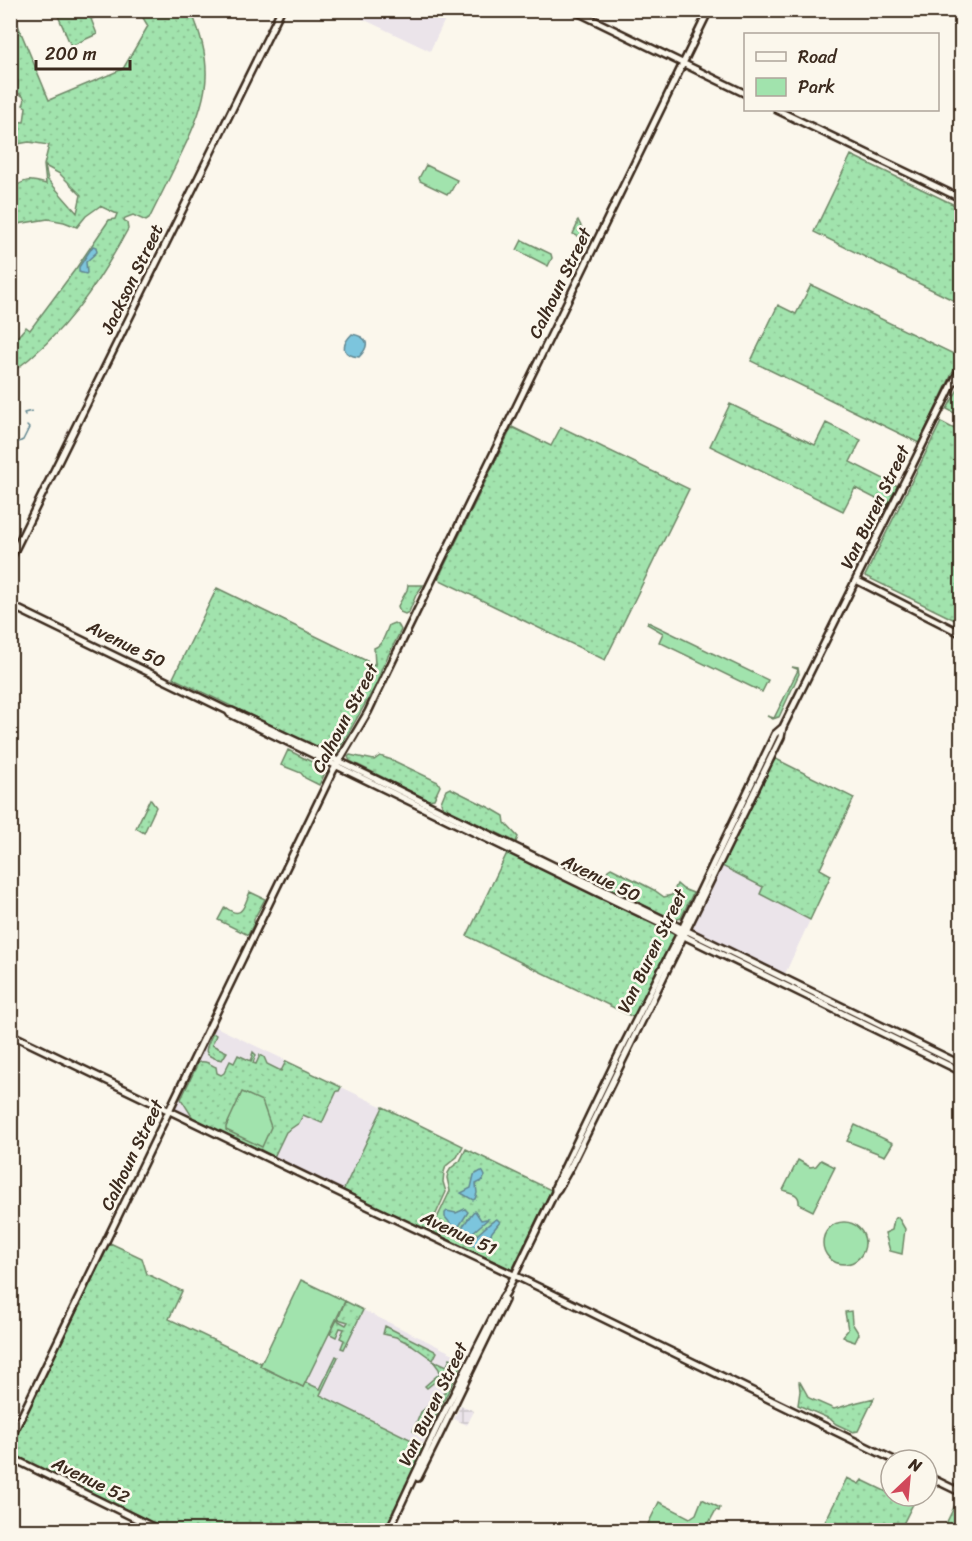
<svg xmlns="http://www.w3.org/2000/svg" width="972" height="1541" font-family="Sriracha,sans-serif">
	<defs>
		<pattern id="industrial-grid" width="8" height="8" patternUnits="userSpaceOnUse" patternTransform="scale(1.5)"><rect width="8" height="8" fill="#ebe4ea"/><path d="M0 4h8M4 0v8" fill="none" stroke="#cac4c8"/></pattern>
		<pattern id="grass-dots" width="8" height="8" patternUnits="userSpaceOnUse" patternTransform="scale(1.5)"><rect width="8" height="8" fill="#a1e3ad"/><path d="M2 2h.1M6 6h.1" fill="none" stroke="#8cc394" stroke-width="1.8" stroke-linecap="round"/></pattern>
	</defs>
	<rect width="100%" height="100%" fill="#fbf7ec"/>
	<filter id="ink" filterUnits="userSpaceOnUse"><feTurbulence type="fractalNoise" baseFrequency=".0167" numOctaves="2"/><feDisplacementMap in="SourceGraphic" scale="12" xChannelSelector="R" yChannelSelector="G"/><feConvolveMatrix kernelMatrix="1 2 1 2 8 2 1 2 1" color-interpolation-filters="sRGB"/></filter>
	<g filter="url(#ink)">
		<path fill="#ebe4ea" d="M346,11L449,10V11L430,51Z
			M720,865L763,887L760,894L810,920L784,976L693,931L691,926Z
			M214,1026L383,1107L343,1191L173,1109Z
			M301,1280L464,1359L422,1445L260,1366Z"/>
		<path fill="url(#industrial-grid)" d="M461,1405L474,1411L467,1425L454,1419Z"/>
		<path fill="url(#grass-dots)" stroke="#6e8666" stroke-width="1.5" fill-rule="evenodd" d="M144,10L191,11C216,68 208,98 182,152C171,175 160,197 149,219L146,221L133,215L125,218L124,220L127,223L128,229C97,286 64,335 11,373V344L26,327L30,330L77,267L109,220L115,219L117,214L100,206L86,216L77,227L64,222L48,219L11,225V189C26,179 28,179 46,184L44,165L49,145L29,142L11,145V121L24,122L26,107L23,105C26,100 25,97 20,94H17L18,81L11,75V11H12L49,100L123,69L148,26L140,13ZM45,166L60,174L81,195L77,213L48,180Z
			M56,11H87L91,17L104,11H113L114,12L120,11L111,16L108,11L91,19L97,34L71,46Z
			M851,155L961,208V304L814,232Z
			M578,220L582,228L589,233L585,240L573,234L577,225V221Z
			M522,240L551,254L552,258L548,266L517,250Z
			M811,285L960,357L919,443L751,361L778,305L796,314Z
			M730,404L815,445L826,423L861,440L850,462L898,486L888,505L855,488L843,511L710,446Z
			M941,422L962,433L961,623L865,576Z
			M512,427L551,446L561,427L689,489L605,660L438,579Z
			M408,585H423L416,595L409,612L405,614L400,612L398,606L407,590Z
			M217,588L375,665L374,648C383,645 385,634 389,625L394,623L399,626L401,630L382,668L376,685L337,753H333L332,755L173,678Z
			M792,667L798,668L799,674L779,717L773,719L767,716L774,718L798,670L797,669Z
			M288,750L324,768L326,771L319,785L305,778L301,773L281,765Z
			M350,755L374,760L380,756L392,760L438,782L440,786L434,799L428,800L350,761L348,757Z
			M776,759L854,798L820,869L831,875L810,920L760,894L763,887L720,865L769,765Z
			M450,788L492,809L504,816L505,823L518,837L516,842L443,807L441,802L446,790Z
			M150,799L156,807L144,833L136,828Z
			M508,851L676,933L635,1018L467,936Z
			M611,868L654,890L664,897L672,895L677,884L683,889L693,893L681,918L674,920L604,885L603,881L608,870Z
			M250,892L265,899L254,919V923L248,935L218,920L225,907C243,921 244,905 250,892Z
			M213,1033L216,1035L212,1045L227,1052L222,1060C200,1056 205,1049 213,1033Z
			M253,1052L256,1055L253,1063L256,1064L260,1055L264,1057L267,1064L281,1071L286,1061L341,1087L339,1091H337L322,1123L303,1115L299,1123L286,1132L274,1157L193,1118L181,1099L198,1063C204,1059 211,1065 216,1067L217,1073L221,1075L224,1073L230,1061L234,1063L238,1055L251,1061L253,1056L252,1055Z
			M383,1107L463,1146L457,1157L446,1166L444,1172L443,1182L446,1192L430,1227L423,1230L343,1191Z
			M466,1149L551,1190L512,1270L431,1231L450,1191L447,1178L448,1173L451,1168L460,1161Z
			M110,1243L142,1258L147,1274L182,1291L169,1319L261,1363L260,1366L303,1387L305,1382L320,1389L336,1356L338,1357L320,1395L422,1445L423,1449L422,1457L387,1530H167L11,1454L10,1448Z
			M345,1301L363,1310L344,1349L341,1348L344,1340L340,1338L344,1329L340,1328L336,1337L330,1334L337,1320L346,1325L348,1322L338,1319Z
			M385,1326L437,1352L433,1360L412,1345L396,1337L383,1334Z
			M450,1358L462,1364L427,1434L423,1436L413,1431L421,1412L445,1392L437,1380L427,1388L425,1386L440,1373L439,1369L433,1361L437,1363L438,1362L447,1366Z
			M799,1382H800L809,1398L834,1409L858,1402L874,1398L858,1431L853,1432L836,1424L830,1419L798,1405L800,1391Z
			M847,1478L859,1484L862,1480L891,1494V1496H917L900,1530H821Z
			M959,1497L961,1499V1530H943Z"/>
		<path fill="#a1e3ad" stroke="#6e8666" stroke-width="1.5" d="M426,165L457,180L450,193L447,194L420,181L419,178Z
			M961,385V433L954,428L960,416L947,409L957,391Z
			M648,622L768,680L762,692L659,642L663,633L647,624Z
			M242,1092L262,1101L271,1127L262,1147L226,1130V1127Z
			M855,1125L893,1143L885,1156L847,1141Z
			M798,1160L810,1167L816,1166L821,1160L835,1167L813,1211L799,1204C800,1193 791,1193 783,1190Z
			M898,1217L905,1229L902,1254L890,1251L885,1233L892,1230L894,1219Z
			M823 1243a21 21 0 1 1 42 0a21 21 0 1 1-42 0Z
			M301,1280L345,1301L303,1387L260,1366Z
			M851,1311L852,1323L859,1334L855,1342L846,1339L843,1336L848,1330L845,1312Z
			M702,1499L720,1508L719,1511L716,1510L705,1530H645L659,1502L690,1518L696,1514Z"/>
		<path fill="#7cc5dd" stroke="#628791" stroke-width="1.5" d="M93,246L96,247L97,252L86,262L87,273L86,274L79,272V267Z
			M352,334C368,337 371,345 359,357C342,355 340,346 352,334Z
			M481,1171L483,1172L485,1176L482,1181L476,1184L477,1193L475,1199L473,1200L461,1193L471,1188L474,1175Z
			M465,1209L468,1212L458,1228H454L445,1217V1213L447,1211L456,1213Z
			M475,1211L481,1220L486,1219H488L465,1239L459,1237L458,1233L473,1212Z
			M497,1219L500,1222L492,1232L484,1249L468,1244L469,1242C477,1236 489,1222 497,1219Z"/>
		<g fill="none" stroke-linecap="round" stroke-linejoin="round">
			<path stroke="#628791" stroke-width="1.5" d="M25,415L24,413L32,411
				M19,442L23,440L29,428L27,426"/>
			<g stroke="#3b2a1e" stroke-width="10">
				<path id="secondary" d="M573,10L746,94
					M777,110L962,199
					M10,560L281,10
					M856,580L962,634
					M10,605L228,711H232L345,764L962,1065
					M228,711L230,714L594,891L673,929L688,938L962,1072
					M10,1034L365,1205L522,1279L894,1460
					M555,1192L558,1189L571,1166L781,737L783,727L962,365
					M10,1440L333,771L368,712L377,693L709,10
					M10,1457L159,1530
					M927,1476L962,1493
					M418,1478L437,1440L505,1300
					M389,1530L439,1423L503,1297L506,1293L551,1200L555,1192V1187L615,1062L680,933L775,734L782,728"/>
			</g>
			<use href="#secondary" stroke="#fbf7ec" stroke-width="5"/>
		</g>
	</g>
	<g text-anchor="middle" stroke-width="5" stroke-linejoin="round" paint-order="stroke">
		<g font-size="18" fill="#3b2a1e" stroke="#fbf7ec">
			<text transform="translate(132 279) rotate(-64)" y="6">Jackson Street</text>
			<text transform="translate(560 283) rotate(-64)" y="6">Calhoun Street</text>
			<text transform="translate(875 507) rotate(-64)" y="6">Van Buren Street</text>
			<text transform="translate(126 644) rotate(26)" y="6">Avenue 50</text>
			<text transform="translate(345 718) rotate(-62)" y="6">Calhoun Street</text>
			<text transform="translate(601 878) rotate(26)" y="6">Avenue 50</text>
			<text transform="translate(652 951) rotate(-64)" y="6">Van Buren Street</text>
			<text transform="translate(132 1155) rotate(-64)" y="6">Calhoun Street</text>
			<text transform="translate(459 1233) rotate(25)" y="6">Avenue 51</text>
			<text transform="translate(433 1404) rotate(-64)" y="6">Van Buren Street</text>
			<text transform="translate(91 1480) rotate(26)" y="6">Avenue 52</text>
		</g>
	</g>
	<rect width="972" height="1541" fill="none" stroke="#fbf7ec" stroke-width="36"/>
	<rect x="18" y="18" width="936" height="1505" fill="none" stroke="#3b2a1e" stroke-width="2" filter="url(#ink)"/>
	<rect x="744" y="33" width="195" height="78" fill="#fbf7ec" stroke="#aea59a" stroke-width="1.5"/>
	<rect x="756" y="52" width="30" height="9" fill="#fbf7ec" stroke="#aea59a" stroke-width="1.5"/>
	<text x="798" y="63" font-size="18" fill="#3b2a1e">Road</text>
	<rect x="756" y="78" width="30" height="18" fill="#a1e3ad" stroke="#aea59a" stroke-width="1.5"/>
	<text x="798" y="93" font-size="18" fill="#3b2a1e">Park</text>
	<g transform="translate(909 1478) rotate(26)"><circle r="28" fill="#fbf7ec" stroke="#aea59a" stroke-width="1.5"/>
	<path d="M0-4.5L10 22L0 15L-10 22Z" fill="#d1495b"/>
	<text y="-9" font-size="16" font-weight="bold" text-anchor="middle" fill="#3b2a1e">N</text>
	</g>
	<path d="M36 60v9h94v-9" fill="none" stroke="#3b2a1e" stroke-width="3"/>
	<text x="45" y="60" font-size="18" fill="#3b2a1e" stroke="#fbf7ec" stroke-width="4.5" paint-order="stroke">200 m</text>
</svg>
